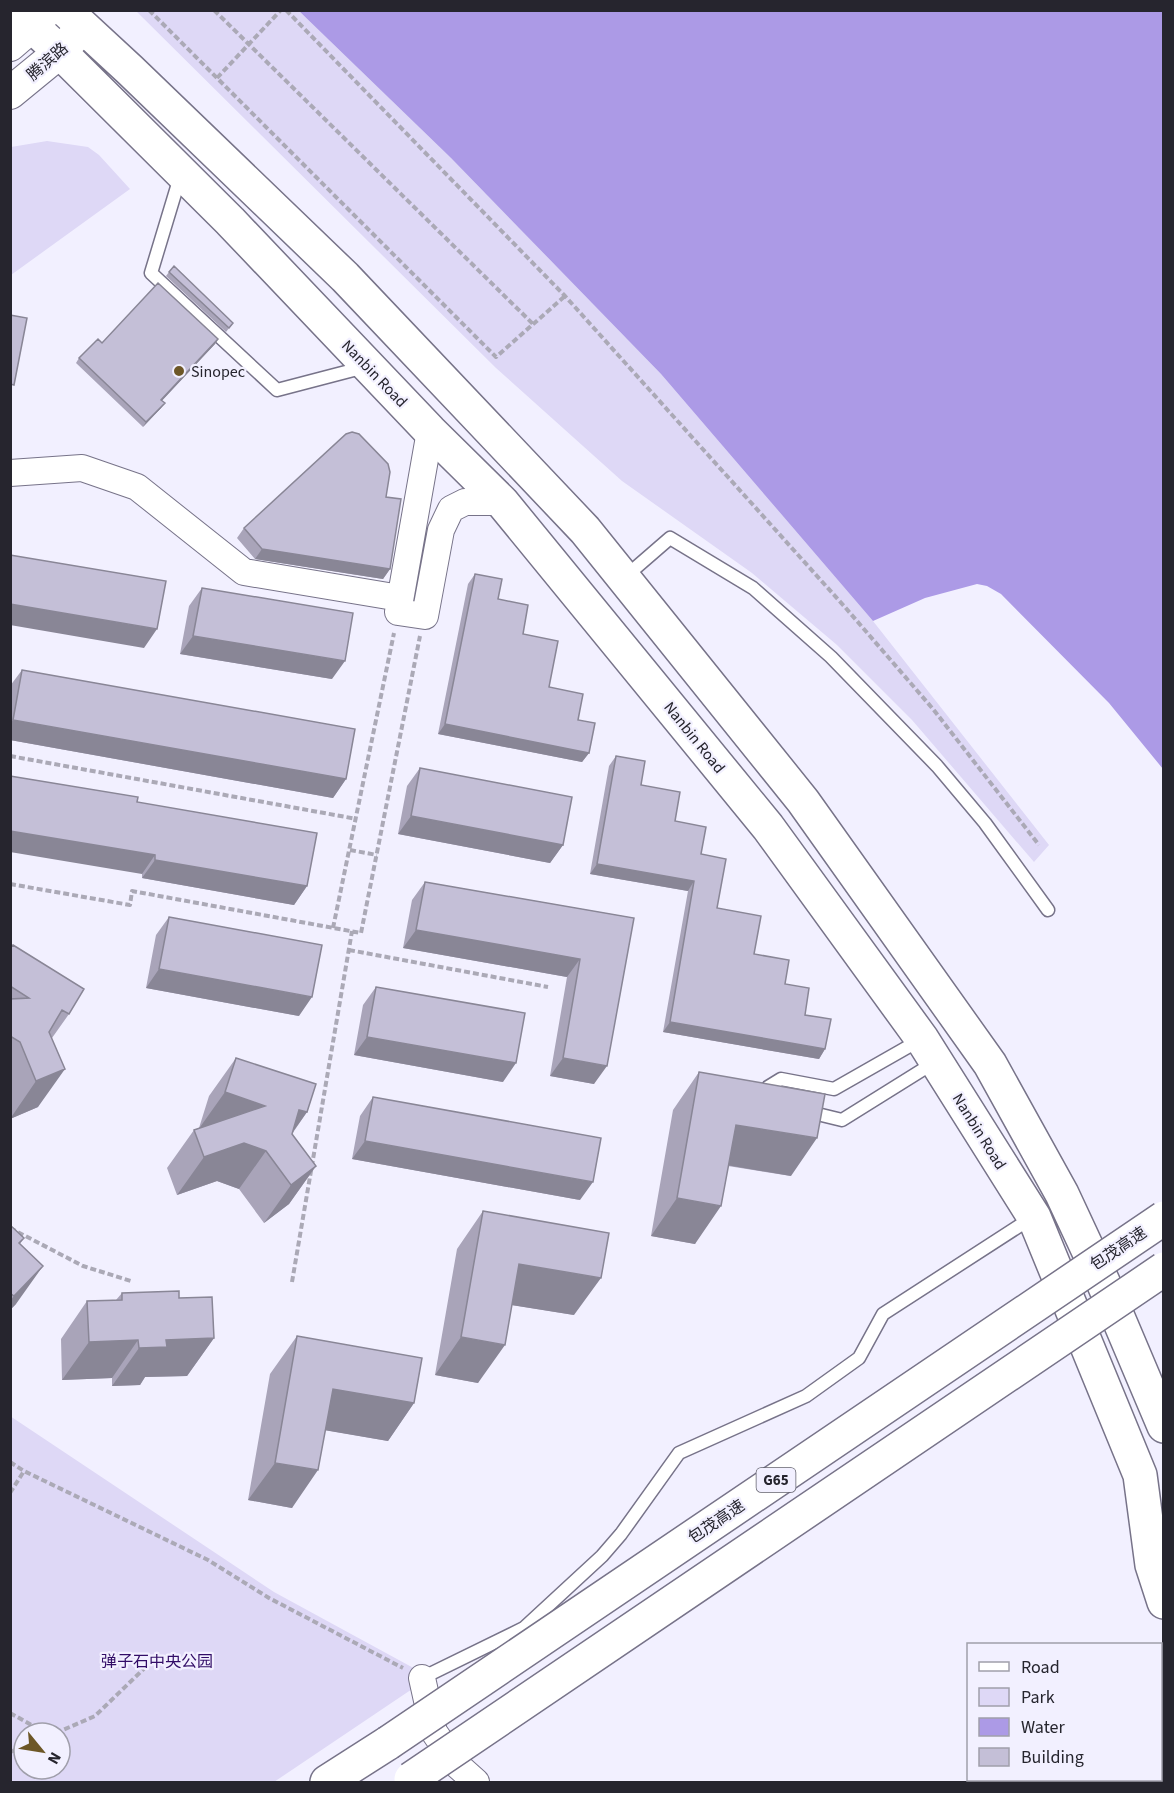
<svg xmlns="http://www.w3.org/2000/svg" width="1174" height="1793" font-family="'Source Sans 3','Noto Sans SC',sans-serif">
	<rect width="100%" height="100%" fill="#f2f0ff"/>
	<path fill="#ded8f6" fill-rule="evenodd" d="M136,11H299L451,158L661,374L873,621L1049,845L1034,862L912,720L837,645L752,573L622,481L496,368Z
		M47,141L88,147L99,155L130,189L11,275V147Z
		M10,1416L274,1592L430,1677L274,1782H11ZM24,1733H60V1769H24Z"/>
	<path fill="#ac9ae6" d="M299,11H1163V769L1109,703L1001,594L987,586L977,584L925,598L873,621L661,374L451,158Z"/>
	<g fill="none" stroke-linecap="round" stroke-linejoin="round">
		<g stroke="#777389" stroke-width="15">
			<path id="service" d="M180,177L151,273L277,390L365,367
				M625,577L670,538L753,588L831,657L937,766L985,823L1048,910
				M772,1098L768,1087L781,1079L834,1089L920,1040
				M805,1111L842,1120L935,1062
				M422,1678L524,1628L602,1556L621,1534L679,1453L806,1396L859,1358L883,1314L1033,1217"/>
		</g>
		<g stroke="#777389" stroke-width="28">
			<path id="minor" d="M430,431L398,612L425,616L441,530L451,509L465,502H502
				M10,473L82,468L137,487L244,572L400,598
				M422,1678L434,1732L457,1765L476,1782"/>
		</g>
		<g stroke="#777389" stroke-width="34">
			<path id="tertiary" d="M10,45L32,26L47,10
				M10,93L60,52L83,27"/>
		</g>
		<g stroke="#777389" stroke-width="36">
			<path id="primary" d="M15,10L60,52L230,221L430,431L502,502L768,827L922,1039L1034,1217L1140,1475L1152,1565L1164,1602
				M65,10L130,70L345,277L585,530L803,801L990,1064L1062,1194L1103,1282L1164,1426"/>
		</g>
		<g stroke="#777389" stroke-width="36">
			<path id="motorway" d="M327,1782L388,1743"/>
		</g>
		<path stroke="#aba9b6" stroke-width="4" stroke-dasharray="6 3" stroke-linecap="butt" d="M149,10L496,357L565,296
			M214,10L533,324
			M286,10L565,296L844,606L933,709L1039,845
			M217,78L281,10
			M10,756L357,819
			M350,850L377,855
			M10,884L130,905L132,891L361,933L420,636
			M333,928L394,633
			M349,950L548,987
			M10,1228L83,1266L131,1281
			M292,1282L352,931
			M10,1462L24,1471L208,1560L269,1598L403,1668
			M10,1493L24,1471
			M10,1713L46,1733
			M56,1733L95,1716L157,1656
			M10,1752L24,1747"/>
		<use href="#service" stroke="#fff" stroke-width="12"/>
		<use href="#minor" stroke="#fff" stroke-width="26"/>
		<use href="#tertiary" stroke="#fff" stroke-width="32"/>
		<use href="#primary" stroke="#fff" stroke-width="33"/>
		<use href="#motorway" stroke="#fff" stroke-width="33"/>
		<g stroke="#777389" stroke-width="36" stroke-linecap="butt">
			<path id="motorway-bridge" d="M388,1743L1164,1218
				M411,1779L1164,1269"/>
		</g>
		<use href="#motorway-bridge" stroke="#fff" stroke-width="33"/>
	</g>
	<path fill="#a9a4b9" d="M169,272L233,323L226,332L166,276Z
		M218,339L215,344L162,400L161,408L143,427L76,363L79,358L102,343Z
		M244,528L390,569L383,579L255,559L237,538Z
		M475,574L498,599L523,634L549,687L589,753L582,762L438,734L468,584Z
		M202,588L332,679L180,654L189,606Z
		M22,670L346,779L333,798L10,740V686Z
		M616,756L675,821L701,854L717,908L754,954L785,984L825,1049L819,1059L663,1032L688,891L590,874L609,766Z
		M420,768L563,845L550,863L398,834L407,786Z
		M137,802L307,886L294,905L142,878V874Z
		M425,882L634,918L594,1084L550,1076L567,977L403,948L412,900Z
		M169,917L299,1016L146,988L156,935Z
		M10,948L69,1014L52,1038L38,1107L10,1119Z
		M376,987L503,1082L354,1055L363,1005Z
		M236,1058L307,1112L292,1134L316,1166L289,1204L264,1223L239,1189L217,1181L177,1195L167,1168L194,1130L199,1128L209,1096Z
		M699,1072L791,1176L728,1166L695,1244L651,1236L673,1110Z
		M373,1097L580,1200L352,1159L360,1116Z
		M483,1211L574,1315L512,1305L478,1383L435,1375L457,1249Z
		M10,1225L24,1238L20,1244L16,1304L10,1310Z
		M122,1293L179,1298L214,1338L187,1376L145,1377L140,1385L112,1386V1378L62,1380L61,1339L87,1301L116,1300Z
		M297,1336L414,1403L388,1441L325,1430L292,1508L248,1500L270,1374Z"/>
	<path fill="#898696" d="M218,339L215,344L158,405L161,400Z
		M165,403L161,408L143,427L146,422Z
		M262,549L390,569L383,579L255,559Z
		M10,604L157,629L144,648L10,625Z
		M193,636L345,661L332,679L180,654Z
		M13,720L346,779L333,798L10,740V723Z
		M445,724L589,753L582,762L438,734Z
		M411,816L563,845L550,863L398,834Z
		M10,831L155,855L142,874L10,852Z
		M155,860L307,886L294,905L142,878Z
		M597,864L694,881L688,891L590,874Z
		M416,930L580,959L567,977L403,948Z
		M159,969L312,997L299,1016L146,988Z
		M670,1022L825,1049L819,1059L663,1032Z
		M367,1037L516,1063L503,1082L354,1055Z
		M563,1058L607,1066L594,1084L550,1076Z
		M65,1069L38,1107L10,1119L36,1081Z
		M225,1092L265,1106L198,1130Z
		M299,1110L307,1112L280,1150Z
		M736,1125L817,1138L791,1176L709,1162Z
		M365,1141L593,1182L580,1200L352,1159Z
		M244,1143L266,1151L239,1189L217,1181L177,1195L204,1157Z
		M316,1166L289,1204L264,1223L291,1185Z
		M677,1198L721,1206L695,1244L651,1236Z
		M519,1264L601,1278L574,1315L493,1302Z
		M43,1266L16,1304L10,1310V1301L14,1296Z
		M461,1337L505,1345L478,1383L435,1375Z
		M214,1338L187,1376L145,1377L140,1385L112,1386L139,1348L166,1340Z
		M138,1340L112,1378L62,1380L89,1342Z
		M333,1389L414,1403L388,1441L306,1427Z
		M275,1463L318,1470L292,1508L248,1500Z"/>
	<path fill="#c4bfd7" stroke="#898696" stroke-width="1.5" d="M174,266L233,323L229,328L169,272Z
		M158,283L218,339L161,400L165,403L146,422L79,358L98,339L102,343Z
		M10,315L27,318L14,385L10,384Z
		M352,432L359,434L388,464L390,472L386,497L401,499L390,569L262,549L244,528L346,434Z
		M10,555L166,581L157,629L10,604Z
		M475,574L502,579L498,599L528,605L523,634L558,641L549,687L583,694L578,720L595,723L589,753L445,724Z
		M202,588L353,613L345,661L193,636Z
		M22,670L355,729L346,779L13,720Z
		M616,756L645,761L641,785L680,792L675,821L706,827L701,854L726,859L717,908L761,916L754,954L789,960L785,984L809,988L805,1015L831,1019L825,1049L670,1022L694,881L597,864Z
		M420,768L572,797L563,845L411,816Z
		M10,776L138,797L137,802L317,833L307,886L155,860V855L10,831Z
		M425,882L634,918L607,1066L563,1058L580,959L416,930Z
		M169,917L322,945L312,997L159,969Z
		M13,945L84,989L69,1014L62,1010L49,1032L65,1069L36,1081L20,1042L10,1036V999L29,998L10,986V948Z
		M376,987L525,1013L516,1063L367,1037Z
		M236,1058L316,1084L307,1112L299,1110L292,1134L316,1166L291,1185L266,1151L244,1143L204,1157L194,1130L265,1106L225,1092Z
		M699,1072L825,1094L817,1138L736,1125L721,1206L677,1198Z
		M373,1097L601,1138L593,1182L365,1141Z
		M483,1211L609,1233L601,1278L519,1264L505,1345L461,1337Z
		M10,1225L24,1238L19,1243L43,1266L14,1296L10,1293Z
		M179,1291V1298L212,1297L214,1338L166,1340L167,1347L139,1348L138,1340L89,1342L87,1301L122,1300V1293Z
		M297,1336L422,1358L414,1403L333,1389L318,1470L275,1463Z"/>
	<circle fill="#6d5727" stroke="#f2f0ff" stroke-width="2" cx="179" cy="371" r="6"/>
	<g text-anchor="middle" stroke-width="4.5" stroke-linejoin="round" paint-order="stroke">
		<rect fill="#f2f0ff" stroke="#63626d" stroke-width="1.5" x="756.5" y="1468" width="39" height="24" rx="4.5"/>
		<g font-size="15" font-weight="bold" fill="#26252e">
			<text x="776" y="1485">G65</text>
		</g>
		<g font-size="16" fill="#26252e" stroke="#f2f0ff">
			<text transform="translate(47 61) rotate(-41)" y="6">腾滨路</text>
			<text transform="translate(375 373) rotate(46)" y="6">Nanbin Road</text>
			<text transform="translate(695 737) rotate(51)" y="6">Nanbin Road</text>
			<text transform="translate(980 1131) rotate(58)" y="6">Nanbin Road</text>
			<text transform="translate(1118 1248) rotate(-34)" y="6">包茂高速</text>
			<text transform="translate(716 1521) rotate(-34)" y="6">包茂高速</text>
		</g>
		<g font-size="16" fill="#26252e" stroke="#f2f0ff" text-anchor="start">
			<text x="191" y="377">Sinopec</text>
		</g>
		<g font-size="16" fill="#320d67" stroke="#f2f0ff">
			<text x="157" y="1667">弹子石中央公园</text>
		</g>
	</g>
	<rect width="1174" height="1793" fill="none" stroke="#26252e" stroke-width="24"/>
	<rect x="967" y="1643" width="195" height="138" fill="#f2f0ff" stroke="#a09fab" stroke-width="1.5"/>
	<rect x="979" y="1662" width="30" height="9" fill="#ffffff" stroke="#a09fab" stroke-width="1.5"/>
	<text x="1021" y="1673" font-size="18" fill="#26252e">Road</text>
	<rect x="979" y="1688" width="30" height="18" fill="#ded8f6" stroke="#a09fab" stroke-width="1.5"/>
	<text x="1021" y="1703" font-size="18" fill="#26252e">Park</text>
	<rect x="979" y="1718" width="30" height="18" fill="#ac9ae6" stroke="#a09fab" stroke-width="1.5"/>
	<text x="1021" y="1733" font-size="18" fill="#26252e">Water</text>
	<rect x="979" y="1748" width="30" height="18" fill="#c4bfd7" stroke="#a09fab" stroke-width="1.5"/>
	<text x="1021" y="1763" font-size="18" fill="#26252e">Building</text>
	<g transform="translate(42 1751) rotate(120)"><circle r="28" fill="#f2f0ff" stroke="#a09fab" stroke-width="1.5"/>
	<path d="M0-4.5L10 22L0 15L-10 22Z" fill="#6d5727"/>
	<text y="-9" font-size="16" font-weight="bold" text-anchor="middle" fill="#26252e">N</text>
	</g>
</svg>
